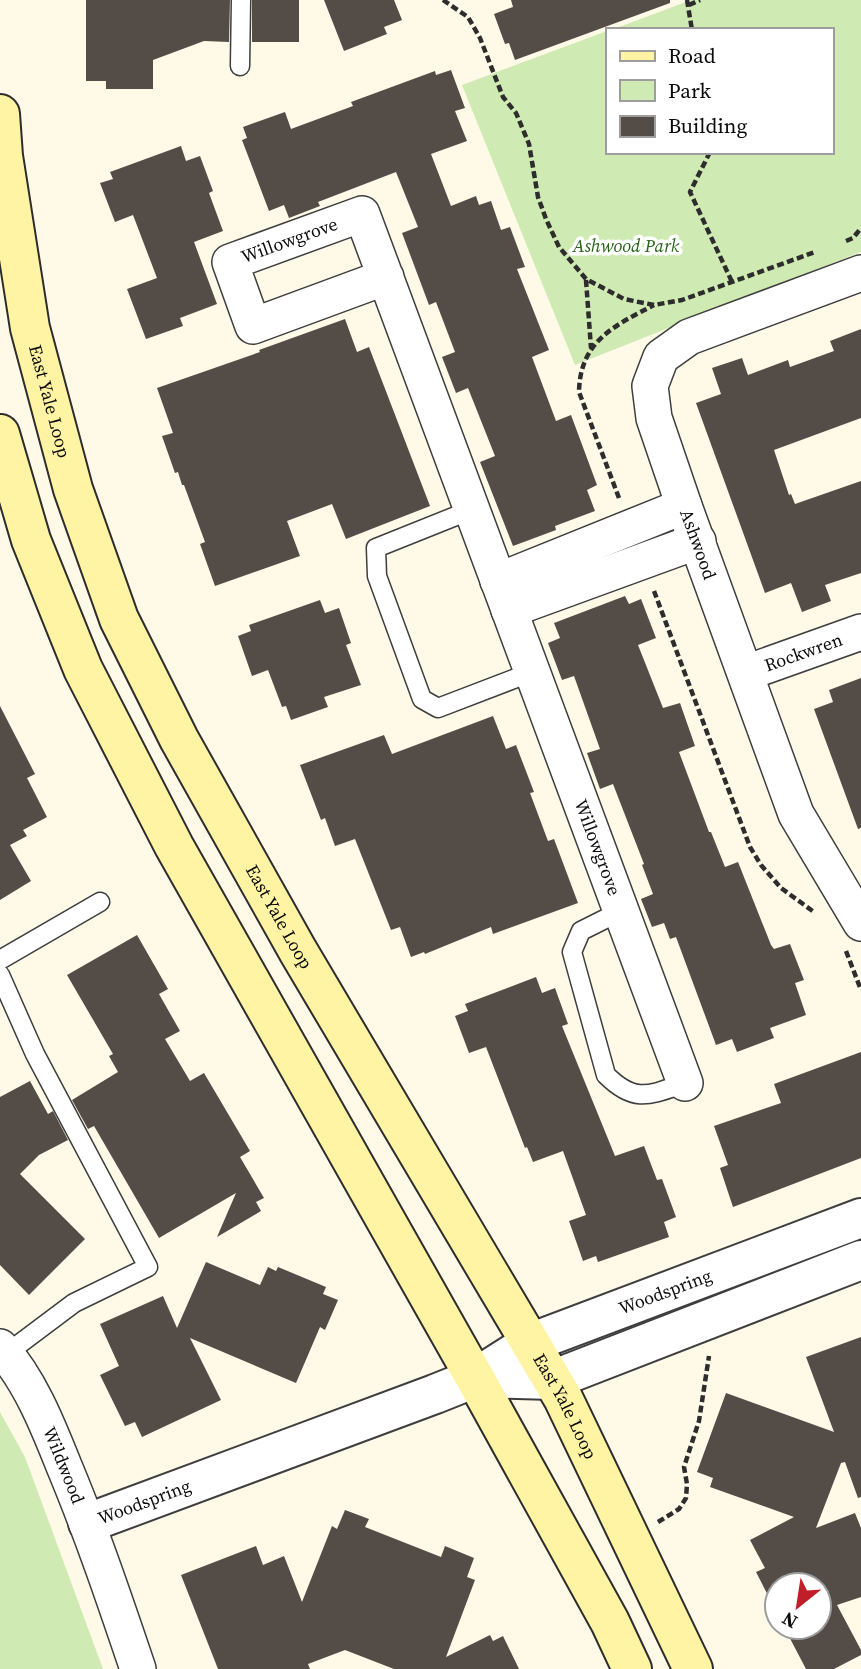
<svg xmlns="http://www.w3.org/2000/svg" width="861" height="1669" font-family="'Source Serif 4',serif">
	<rect width="100%" height="100%" fill="#fffae8"/>
	<path fill="#cfeab2" d="M691,0H861V252L575,365L462,85L607,31V152H831V30H611Z
		M0,1412L25,1457L103,1669H0Z"/>
	<path fill="#544c47" d="M86,0H230L229,42L204,41L153,60V89H106V81H86Z
		M252,0H299V42H252Z
		M324,0H394L402,20L384,27L387,34L344,51Z
		M511,0H670V3L515,60L509,43L505,44L494,14L513,7Z
		M451,70L465,108L455,111L467,141L431,154L451,206L476,196L479,205L491,201L501,230L510,227L525,267L517,269L549,350L532,357L556,421L571,415L597,485L587,490L595,511L555,526L556,530L513,546L480,462L495,456L468,388L456,393L442,357L455,352L436,302L429,305L402,233L418,227L396,172L318,202L320,206L289,218L284,205L269,211L242,140L247,138L243,127L285,112L291,129L353,106L351,102L435,71L436,75Z
		M181,146L186,161L200,156L213,191L209,193L223,231L194,242L217,304L180,318L183,326L146,339L127,289L157,278L133,215L115,222L100,183L113,179L110,172Z
		M345,319L357,352L369,347L430,506L346,539L332,504L287,521L300,556L215,586L200,544L205,542L184,485H182L178,472L175,473L162,436L173,433L157,388L260,352L259,350Z
		M861,329V418L774,450L789,495L791,494L795,504L861,481V573L825,585L831,601L802,612L791,583L765,593L696,403L721,394L712,368L742,358L748,375L788,360L790,367L834,351L830,341Z
		M625,596L629,604L641,599L656,638L638,645L663,708L680,703L695,746L679,752L709,832H711L725,867L738,862L771,945L774,949L790,944L804,980L795,983L806,1015L770,1028L774,1038L737,1052L732,1039L716,1045L676,937L670,939L664,923L652,927L641,899L653,894L642,865L644,864L613,784L600,789L587,753L600,749L574,676L562,680L548,643L560,638L554,623Z
		M320,600L325,613L339,608L351,643L346,645L361,685L324,697L328,707L291,720L286,706L282,707L268,670L252,676L238,636L251,631L249,625Z
		M861,678V828L858,829L814,709L833,702L829,690Z
		M0,706L35,774L27,778L47,817L23,830L27,836L10,845L31,881L0,900Z
		M493,716L506,749L516,745L534,792L530,793L548,841L554,839L578,903L493,934L491,927L425,954L424,952L411,957L400,927L391,930L355,839L335,846L325,818L321,820L300,765L384,735L392,754Z
		M137,935L168,989L159,994L180,1031L165,1039L190,1081L204,1073L250,1151L240,1157L264,1198L256,1202L261,1211L217,1237L236,1193L159,1238L94,1126L88,1129L72,1100L118,1072L109,1056L113,1054L67,975Z
		M536,977L542,993L555,988L568,1024L562,1026L615,1156L644,1146L657,1180L662,1179L676,1217L664,1222L669,1237L598,1262L596,1256L583,1261L569,1221L586,1215L563,1151L533,1162L527,1147L525,1148L486,1047L469,1053L455,1016L468,1011L465,1004Z
		M861,1052V1158L733,1207L720,1168L728,1165L714,1126L781,1103L774,1084Z
		M30,1081L48,1114L53,1111L68,1140L39,1155L20,1174L85,1239L29,1295L0,1265V1097Z
		M206,1262L260,1285L268,1267L276,1271L278,1267L326,1287L323,1294L338,1300L325,1330L320,1327L296,1383L190,1338L221,1400L142,1437L135,1422L125,1426L100,1375L119,1366L100,1324L163,1296L177,1328Z
		M861,1337V1497L858,1498L845,1462L841,1463L816,1528L855,1513L861,1528V1597L837,1605L861,1650V1655L834,1669H806L784,1627H819V1585H777V1613L756,1572L765,1568L750,1540L794,1517L710,1487L713,1478L697,1472L726,1393L834,1432L806,1357Z
		M345,1510L369,1519L365,1527L441,1557L445,1546L474,1558L467,1577L475,1580L446,1657L490,1635L493,1641L503,1636L519,1669H394L345,1650L308,1664L310,1669H218L181,1575L256,1546L263,1565L284,1556L302,1602L332,1526L337,1529Z"/>
	<g fill="none" stroke-linecap="round" stroke-linejoin="round">
		<g stroke="#3e3e3e" stroke-width="21">
			<path id="service" d="M240,66L241,0
				M471,510L376,548L377,576L422,699L438,708L532,672
				M621,911L581,931L572,952L606,1075C635,1104 650,1095 685,1083
				M0,960L100,902
				M0,975L35,1054L148,1267L74,1303L6,1354"/>
		</g>
		<g stroke="#3e3e3e" stroke-width="38">
			<g id="minor">
				<path id="s1" d="M861,273L689,337L661,357L650,386L654,418L684,506L796,814L861,923"/>
				<path id="s2" d="M386,277L253,326L230,262L362,214L685,1083"/>
				<path d="M498,581L684,506"/>
				<path d="M509,610L698,541"/>
				<path id="s3" d="M746,673L861,632"/>
				<path id="s4" d="M0,1347C30,1380 48,1426 64,1466C92,1533 115,1601 138,1669"/>
			</g>
		</g>
		<g stroke="#3e3e3e" stroke-width="42">
			<g id="tertiary">
				<path d="M475,1378L552,1380L861,1260"/>
				<path id="s5" d="M88,1523L435,1394L475,1378L530,1343L861,1218"/>
			</g>
		</g>
		<g stroke="#2d2d2d" stroke-width="42">
			<g id="secondary">
				<path id="s6" d="M0,114L3,156L30,328L73,489L119,619L179,739L298,951L563,1398L693,1669"/>
				<path d="M0,434L31,540L83,669L174,846L475,1378L610,1622L632,1669"/>
			</g>
		</g>
		<path stroke="#2d2d2d" stroke-width="4.5" stroke-dasharray="7 3.5" stroke-linecap="butt" d="M443,0L468,17L480,38L503,97L516,113L529,144L538,197L546,219L559,247L586,279L624,299L654,305L682,300L815,252
			M687,0L692,30
			M689,5L700,0
			M710,152L690,192L733,284
			M846,241L853,238L861,228
			M586,280L591,348
			M619,498L579,392C580,341 614,326 654,305
			M654,591L750,847L761,865L781,888L814,912
			M846,951L861,990
			M658,1522L679,1509L686,1498L687,1484L684,1467L699,1421L709,1356"/>
		<use href="#service" stroke="#fff" stroke-width="18"/>
		<use href="#minor" stroke="#fff" stroke-width="35"/>
		<use href="#tertiary" stroke="#fff" stroke-width="38"/>
		<use href="#secondary" stroke="#fff4a3" stroke-width="38"/>
	</g>
	<g text-anchor="middle" stroke-width="7" stroke-linejoin="round" paint-order="stroke">
		<g font-size="18" fill="#0b0b0b" stroke="#fff">
			<text dy="6" stroke="none"><textPath href="#s2" startOffset="273">Willowgrove</textPath></text>
			<text dy="6" stroke="none"><textPath href="#s6" startOffset="292">East Yale Loop</textPath></text>
			<text dy="6" stroke="none"><textPath href="#s1" startOffset="415">Ashwood</textPath></text>
			<text dy="6" stroke="none"><textPath href="#s3" startOffset="61">Rockwren</textPath></text>
			<text dy="6" stroke="none"><textPath href="#s2" startOffset="1026">Willowgrove</textPath></text>
			<text dy="6" stroke="none"><textPath href="#s6" startOffset="859">East Yale Loop</textPath></text>
			<text dy="6" stroke="none"><textPath href="#s5" startOffset="623">Woodspring</textPath></text>
			<text dy="6" stroke="none"><textPath href="#s6" startOffset="1426">East Yale Loop</textPath></text>
			<text dy="6" stroke="none"><textPath href="#s4" startOffset="135">Wildwood</textPath></text>
			<text dy="6" stroke="none"><textPath href="#s5" startOffset="60">Woodspring</textPath></text>
		</g>
		<g font-size="18" font-style="italic" fill="#2a641a" stroke="#fff">
			<text x="626" y="252">Ashwood Park</text>
		</g>
	</g>
	<rect x="606" y="28" width="228" height="126" fill="#ffffff" stroke="#9d9d9d" stroke-width="2"/>
	<rect x="620" y="51" width="35" height="10" fill="#fff4a3" stroke="#9d9d9d" stroke-width="2"/>
	<text x="668" y="63" font-size="21" fill="#0b0b0b">Road</text>
	<rect x="620" y="80" width="35" height="21" fill="#cfeab2" stroke="#9d9d9d" stroke-width="2"/>
	<text x="668" y="98" font-size="21" fill="#0b0b0b">Park</text>
	<rect x="620" y="116" width="35" height="21" fill="#544c47" stroke="#9d9d9d" stroke-width="2"/>
	<text x="668" y="133" font-size="21" fill="#0b0b0b">Building</text>
	<g transform="translate(798 1606) rotate(210)"><circle r="33" fill="#ffffff" stroke="#9d9d9d" stroke-width="2"/>
	<path d="M0-5L12 26L0 18L-12 26Z" fill="#bf1f28"/>
	<text y="-10" font-size="19" font-weight="bold" text-anchor="middle" fill="#0b0b0b">N</text>
	</g>
</svg>
